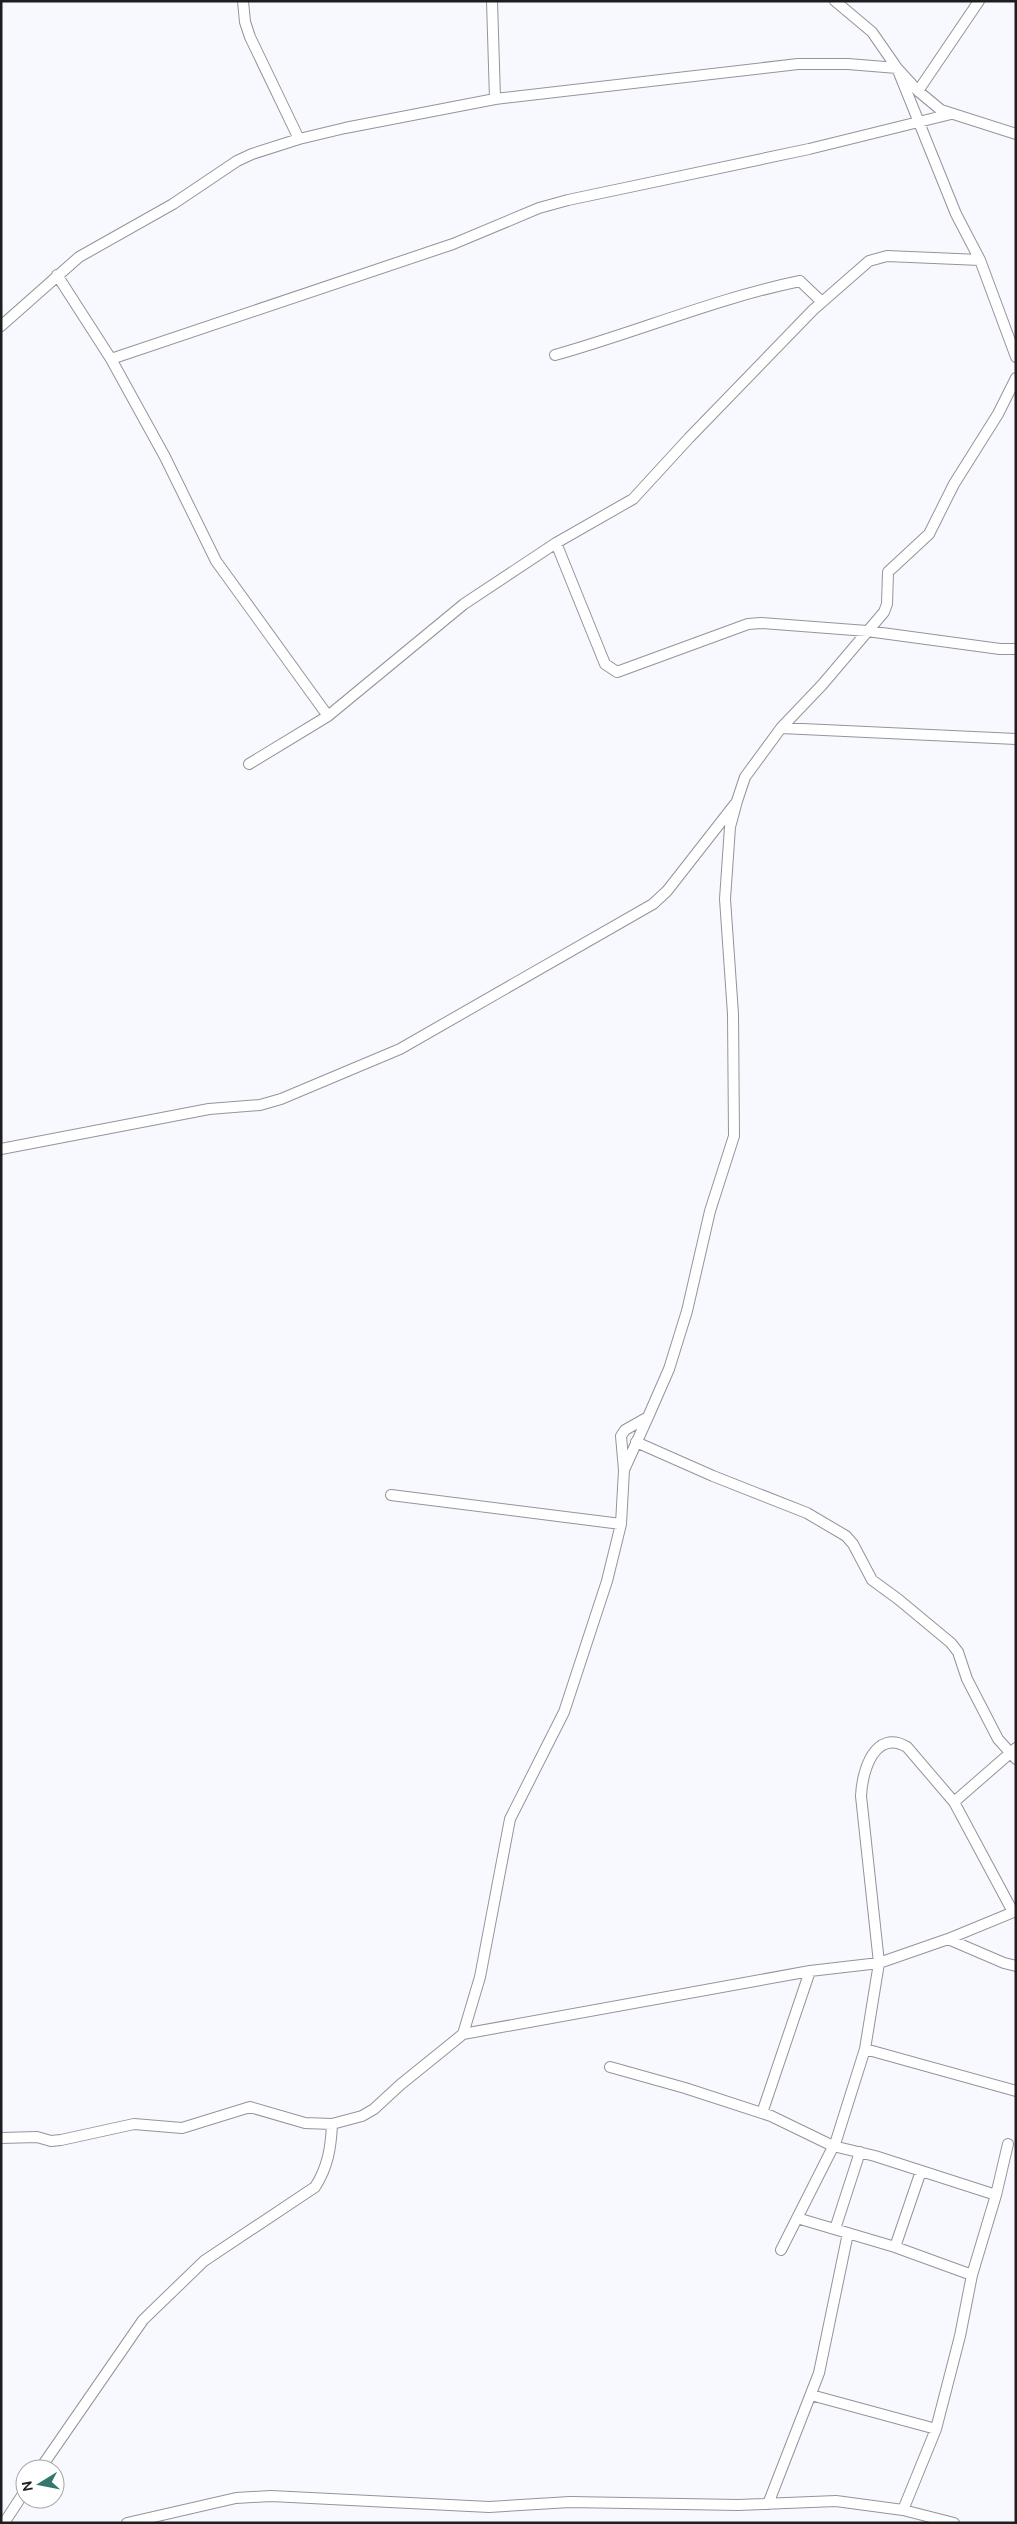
<svg xmlns="http://www.w3.org/2000/svg" width="1017" height="2524" font-family="Ubuntu,sans-serif">
	<rect width="100%" height="100%" fill="#f8f9fe"/>
	<g fill="none" stroke-linecap="round" stroke-linejoin="round">
		<g stroke="#93959b" stroke-width="12">
			<path id="minor" d="M243,1L245,22L250,37L299,139
				M492,1L495,99
				M835,1L872,32L897,68L956,214L980,260L1016,357
				M918,91L979,1
				M57,275L111,359L453,244L539,208L568,200L809,149L951,114
				M1,326L79,257L173,204L237,161L252,154L299,139L345,128L495,99L798,64H848L897,68L918,91L941,110L1016,134
				M555,355C637,332 717,298 800,281L822,302
				M111,359L165,457L216,561L328,716
				M556,543L605,664L617,672L748,624L761,623L867,631L1000,649H1016
				M781,728L1016,739
				M249,764L328,716L464,604L556,543L633,499L689,438L813,310L869,261L887,256L980,260
				M1,1149L209,1109L260,1105L281,1099L400,1049L653,904L667,891L735,804
				M636,1442L713,1476L807,1513L846,1536L853,1544L872,1580L898,1599L951,1643L958,1652L967,1679L998,1739L1016,1759
				M624,1470L648,1417
				M391,1495L621,1524
				M954,1802L1016,1748
				M948,1939L1004,1963L1016,1966
				M463,2034L480,1977L510,1819L564,1712L607,1581L621,1524L624,1470L621,1436L625,1430L648,1417L669,1369L687,1311L710,1211L734,1136L733,1014L725,899L730,827L737,801L745,777L781,728L822,685L884,612L887,604L888,572L929,534L954,484L998,414L1016,378
				M865,2049L1016,2091
				M610,2067L685,2088L771,2116L833,2146L875,2156L996,2195
				M762,2113L810,1971
				M1,2138L37,2137L51,2141L61,2140L134,2124L182,2128L250,2107L305,2123L332,2124L362,2116L374,2109L400,2085L463,2034L810,1971L879,1963L948,1939L1016,1911
				M797,2218L895,2247L972,2275
				M835,2229L860,2152
				M895,2247L921,2171
				M781,2250L836,2141L865,2049L879,1963L861,1796C862,1771 875,1728 907,1747L954,1802L1013,1912
				M811,2395L936,2429
				M40,2469L143,2320L204,2261L315,2187C328,2167 331,2147 332,2124
				M768,2504L819,2373L848,2233
				M903,2510L936,2429L960,2336L972,2275L996,2195L1008,2144
				M4,2523L25,2491
				M127,2523L236,2498L271,2496L489,2507L570,2502L738,2505L836,2501L903,2510L954,2523"/>
		</g>
		<use href="#minor" stroke="#fff" stroke-width="10"/>
	</g>
	<rect width="1017" height="2524" fill="none" stroke="#1d1e20" stroke-width="5"/>
	<g transform="translate(40 2484) rotate(260)"><circle r="24" fill="#ffffff" stroke="#a5a5a6"/>
	<path d="M0-4L9 19L0 12L-9 19Z" fill="#34786c"/>
	<text y="-8" font-size="14" font-weight="bold" text-anchor="middle" fill="#1d1e20">N</text>
	</g>
</svg>
